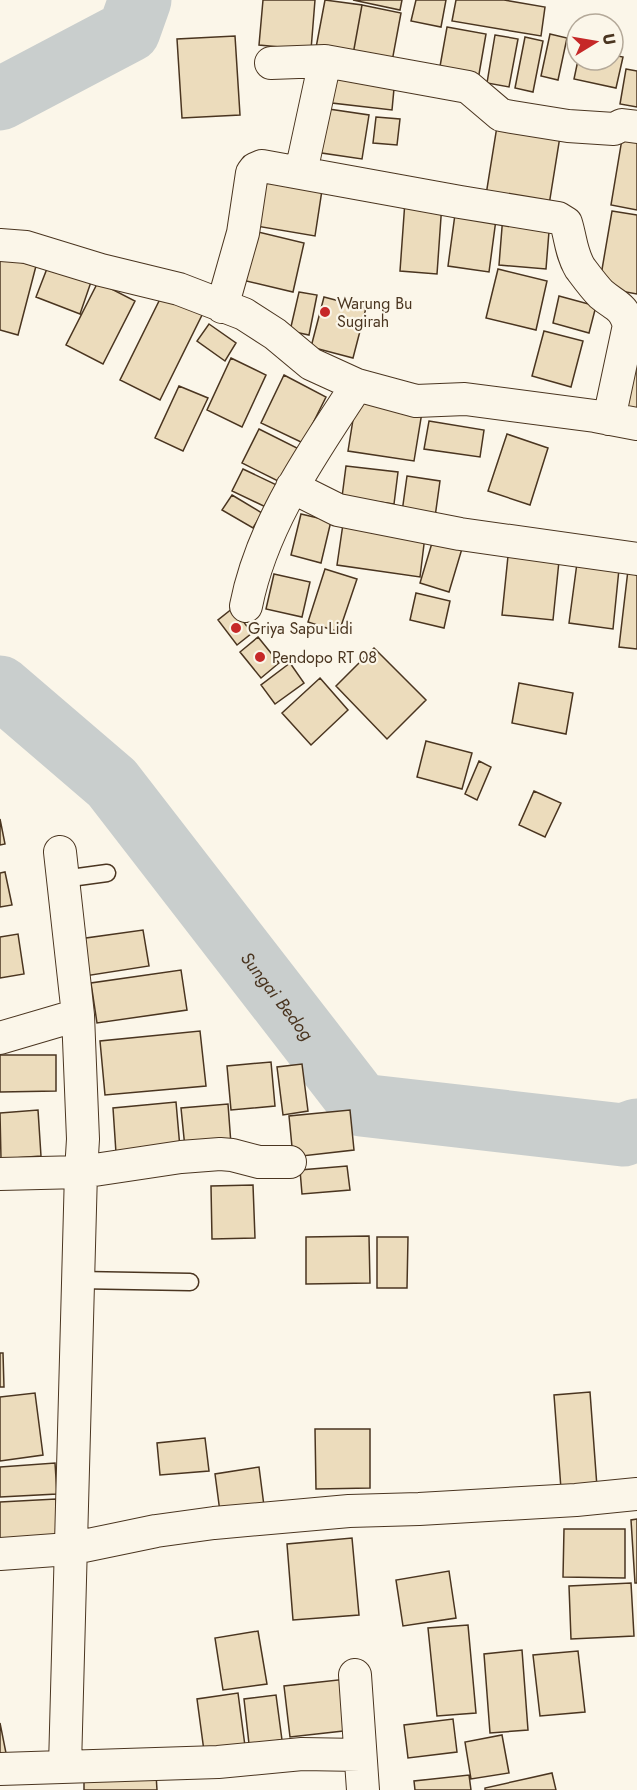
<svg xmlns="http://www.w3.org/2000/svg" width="637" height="1790" font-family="Jost,sans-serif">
	<rect width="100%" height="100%" fill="#fbf6e9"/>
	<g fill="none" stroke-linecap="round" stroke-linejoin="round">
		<g stroke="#c9cecd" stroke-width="63">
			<path d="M0,99L129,31L140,0"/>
			<path id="s1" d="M0,687L112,783L361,1105L623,1135L637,1130"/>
		</g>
	</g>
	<path fill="#ecdcbc" stroke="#4a3520" stroke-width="1.5" d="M263,0H315L311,50L259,45Z
		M325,0L362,5L352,60L315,53Z
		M353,0H402L400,10Z
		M416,0H446L441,27L411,21Z
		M456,0H504L545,7L541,36L452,21Z
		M362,5L401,13L391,67L352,60Z
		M447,27L486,34L478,80L439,72Z
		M550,34L567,38L558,80L541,76Z
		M495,35L518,39L509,87L487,83Z
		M235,36L240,115L182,118L177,39Z
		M525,37L543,41L533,92L515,88Z
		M613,55L623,57L616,88L574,79L578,60H613Z
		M626,69L637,71V107L620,104Z
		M336,71L395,78L392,110L332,103Z
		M322,108L369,115L362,159L315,152Z
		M376,117L400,119L397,145L373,143Z
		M498,120L561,130L549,205L486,195Z
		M624,127L637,129V210L611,205Z
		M264,180L322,190L315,236L256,226Z
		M405,201L442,203L437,274L400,271Z
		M456,207L497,212L489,272L448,266Z
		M612,211L637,215V294L599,287Z
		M503,215L550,219L546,269L499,265Z
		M254,231L304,243L293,292L242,280Z
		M0,257L36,266L18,335L0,330Z
		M48,266L91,282L80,314L36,297Z
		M498,269L547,281L536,330L486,318Z
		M98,282L135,301L103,364L66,345Z
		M299,292L317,295L309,335L290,331Z
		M163,293L203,313L160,400L120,380Z
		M559,296L596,306L589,333L553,323Z
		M324,297L366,308L353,358L311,347Z
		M209,324L236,343L225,361L197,341Z
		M544,331L583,341L571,387L532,376Z
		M637,350V418L614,414Z
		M231,358L266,375L242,427L207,410Z
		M284,375L326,397L303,443L261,423Z
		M179,386L208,398L183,451L155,438Z
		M356,401L422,412L414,461L348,451Z
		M429,421L484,430L480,457L424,449Z
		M259,429L301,450L284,484L242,463Z
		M507,434L548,448L530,505L488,491Z
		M346,466L398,472L394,504L342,497Z
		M243,469L283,488L272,510L232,491Z
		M407,476L440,481L435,517L402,512Z
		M232,495L262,513L253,528L222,510Z
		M301,514L331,521L321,563L291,555Z
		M343,524L425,536L420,577L337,565Z
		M435,533L464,542L449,592L420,583Z
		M508,556L559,561L553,620L502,615Z
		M577,563L619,569L613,629L569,623Z
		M325,569L357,579L339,632L308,622Z
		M628,570L637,571V649L619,647Z
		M274,574L310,582L302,617L266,609Z
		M416,593L450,601L444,628L410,620Z
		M233,608L252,633L237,645L218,620Z
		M258,637L279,663L261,678L240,652Z
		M374,648L426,700L387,739L336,686Z
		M290,663L304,683L275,704L261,685Z
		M320,678L348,710L311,745L282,713Z
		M519,683L573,693L566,734L512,723Z
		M426,741L472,753L462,789L417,777Z
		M479,761L491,767L477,800L465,794Z
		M534,791L561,803L545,837L519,825Z
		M0,819L5,844L0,845Z
		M5,872L12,905L0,907V873Z
		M143,930L149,966L85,976L79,939Z
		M18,934L24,974L0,978V937Z
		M181,970L187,1010L97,1023L91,983Z
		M200,1031L206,1086L105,1095L100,1041Z
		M0,1055H56V1091L0,1092Z
		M271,1062L275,1106L231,1110L227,1066Z
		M302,1064L308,1111L283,1115L277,1067Z
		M176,1102L180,1148L116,1153L113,1108Z
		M228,1104L231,1144L185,1148L181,1108Z
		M38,1110L41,1156L1,1159L0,1113Z
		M350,1110L354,1150L293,1157L289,1116Z
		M347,1166L350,1190L302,1194L300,1170Z
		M253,1185L255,1238L212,1239L211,1186Z
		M369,1236L370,1283L306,1284V1237Z
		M377,1237H408L407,1288H377Z
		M0,1353H3L4,1387H0Z
		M590,1392L597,1487L561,1489L554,1395Z
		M35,1393L43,1455L0,1461V1397Z
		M315,1429H370V1488L316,1489Z
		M205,1438L209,1471L160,1475L157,1443Z
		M55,1463L57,1494L0,1497V1467Z
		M259,1467L264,1506L220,1512L215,1474Z
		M56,1499L59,1546L0,1549V1502Z
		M637,1519V1583H635L631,1520Z
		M564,1529H625V1578L563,1577Z
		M352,1538L359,1615L293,1620L287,1544Z
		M449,1571L456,1618L403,1626L396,1580Z
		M631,1583L634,1636L571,1639L569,1586Z
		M468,1625L476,1713L437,1716L428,1628Z
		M258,1631L267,1684L223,1690L215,1638Z
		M522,1650L528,1730L490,1733L484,1654Z
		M578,1651L585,1712L540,1716L533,1655Z
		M347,1679L352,1730L290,1737L284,1686Z
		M238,1693L245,1746L204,1751L197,1699Z
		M276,1695L282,1740L249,1744L244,1699Z
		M453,1719L457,1752L408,1758L404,1725Z
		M0,1723L6,1753H0Z
		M502,1735L509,1773L471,1779L465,1742Z
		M552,1773L556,1790H485V1788Z
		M156,1774L157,1790H84V1778Z
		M469,1775L471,1790H415L414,1781Z"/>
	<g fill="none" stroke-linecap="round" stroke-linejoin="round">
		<g stroke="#4a3520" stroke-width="19">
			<path id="lane" d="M63,879L107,873
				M78,1280L190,1282"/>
		</g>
		<g stroke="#4a3520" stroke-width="34">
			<path id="street" d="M271,63L325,61L468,87L501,115L512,117L568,126L614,129L622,125L637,127
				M301,172L325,61
				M0,245L26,247L101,270L179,289L244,314L275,334L311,364L357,385L416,401L465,399L595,416L637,424
				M222,307L243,233L252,173L255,169L262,166L460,202L558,218L566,223C571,239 571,253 580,268C586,276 594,287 601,294C615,306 623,305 629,325L609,419
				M292,487L338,510L460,534L637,559
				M246,606C262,524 312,454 357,385
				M60,852L78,1015
				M0,1038L78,1015L83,1139L81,1172L65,1766
				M0,1174L81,1172L181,1157L220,1154L232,1155L259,1162H290
				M0,1554L69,1549L156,1531L214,1523L349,1511L419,1509L576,1500L637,1494
				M355,1675L363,1790
				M0,1769L218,1762L302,1754L360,1755"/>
		</g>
		<use href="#lane" stroke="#fbf6e9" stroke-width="16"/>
		<use href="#street" stroke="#fbf6e9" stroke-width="32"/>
	</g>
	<g fill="#c62828" stroke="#fbf6e9" stroke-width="2">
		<circle cx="325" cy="312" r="6"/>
		<circle cx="236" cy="628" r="6"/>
		<circle cx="260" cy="657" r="6"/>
	</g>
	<g text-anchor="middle" stroke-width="4.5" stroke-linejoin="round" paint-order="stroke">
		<g font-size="16" fill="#4a3520" stroke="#fbf6e9" text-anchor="start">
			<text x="337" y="309">Warung Bu<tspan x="337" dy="18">Sugirah</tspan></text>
			<text x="248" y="634">Griya Sapu Lidi</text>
			<text x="272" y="663">Pendopo RT 08</text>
		</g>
		<g font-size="18" font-style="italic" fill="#4a3520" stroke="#fbf6e9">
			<text dy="6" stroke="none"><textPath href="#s1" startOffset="417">Sungai Bedog</textPath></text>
		</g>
	</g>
	<g transform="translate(595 42) rotate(79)"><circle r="28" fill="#fbf6e9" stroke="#b4a999" stroke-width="1.5"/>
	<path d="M0-4.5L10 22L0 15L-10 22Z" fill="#c62828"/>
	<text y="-9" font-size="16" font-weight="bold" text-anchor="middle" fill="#4a3520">U</text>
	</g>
</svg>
